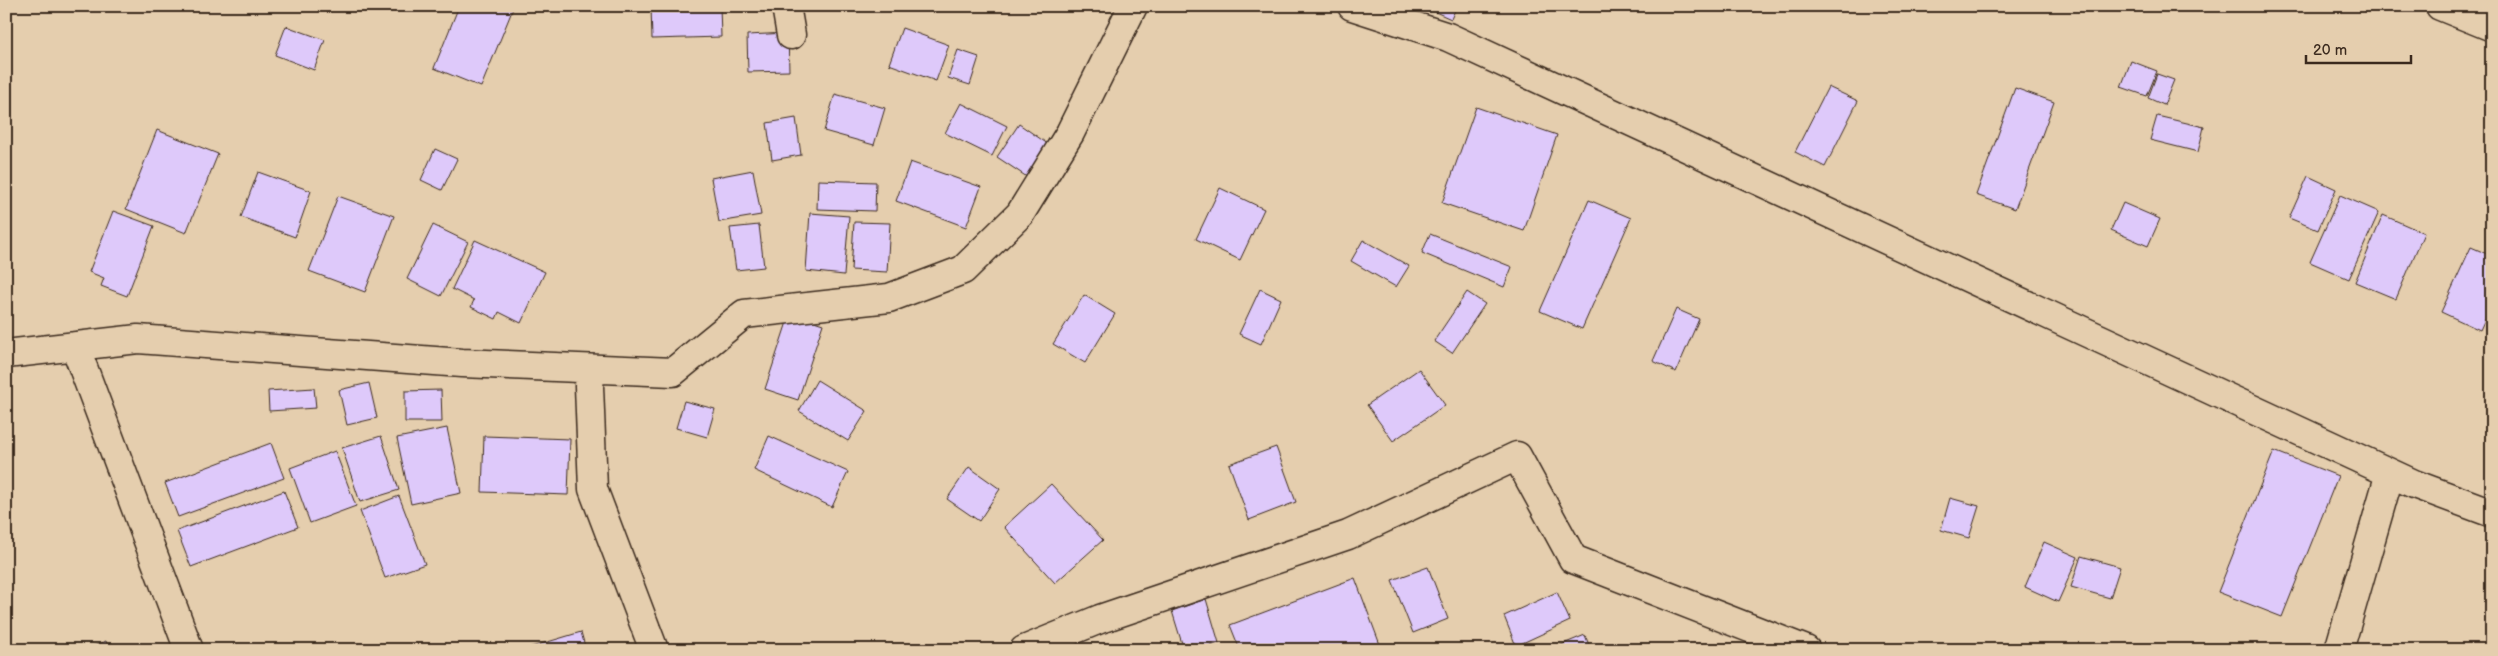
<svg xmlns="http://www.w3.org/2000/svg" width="2498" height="656" font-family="'Balsamiq Sans',sans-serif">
	<rect width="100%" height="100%" fill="#e5ceae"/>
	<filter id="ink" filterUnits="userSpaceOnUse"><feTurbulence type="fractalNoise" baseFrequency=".02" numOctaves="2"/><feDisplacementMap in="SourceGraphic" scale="10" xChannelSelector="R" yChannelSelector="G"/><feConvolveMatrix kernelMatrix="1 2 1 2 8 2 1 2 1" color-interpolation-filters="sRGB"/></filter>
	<g filter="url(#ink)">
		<path fill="#dec9fa" stroke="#3b2a1e" d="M459,6H514L481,87L434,68Z
			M651,6H720L721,37L652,39Z
			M1422,6H1457L1451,19Z
			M286,26L325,40L314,70L275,55Z
			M902,28L949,45L936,81L889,64Z
			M788,33L789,71L748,72L747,35Z
			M958,50L979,57L970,85L948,78Z
			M2131,61L2157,71L2147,96L2121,87Z
			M2157,74L2174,80L2164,105L2148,98Z
			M1828,87L1858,101L1825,167L1795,152Z
			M2015,88L2054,102L2015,209L1976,195Z
			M835,94L885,108L874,145L824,131Z
			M961,103L1007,126L992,156L945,133Z
			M1476,107L1557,135L1524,231L1442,203Z
			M2157,116L2204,127L2198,152L2150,140Z
			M796,118L801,155L772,160L767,123Z
			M1019,124L1058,151L1036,183L997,157Z
			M157,130L218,154L186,233L126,209Z
			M435,149L457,159L442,190L421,180Z
			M910,162L981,187L966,227L896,201Z
			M753,170L761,215L719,222L711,178Z
			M258,172L311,191L295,237L241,217Z
			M2308,176L2336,189L2318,230L2289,218Z
			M818,180L876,182L875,211L817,209Z
			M1220,188L1264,209L1240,260L1196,239Z
			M2340,195L2379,212L2349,279L2310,262Z
			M338,196L394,216L365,292L309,271Z
			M1589,200L1631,218L1582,329L1540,311Z
			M2123,203L2160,219L2148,246L2111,230Z
			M113,211L154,226L127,296L101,286L104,278L89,272Z
			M810,213L849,216L844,275L806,271Z
			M2383,215L2424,233L2396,299L2355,282Z
			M854,222L890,223L887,272L851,270Z
			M433,225L468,242L441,296L407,279Z
			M759,225L764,267L736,270L730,228Z
			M1430,234L1512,267L1504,287L1422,253Z
			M475,240L545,272L521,323L499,312L496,319L471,307L474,300L452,289Z
			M1363,240L1409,266L1396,287L1351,261Z
			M2471,247L2492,256V304L2480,330L2441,312Z
			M1260,289L1281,299L1261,344L1239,334Z
			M1467,292L1485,304L1452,353L1434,341Z
			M1084,295L1115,314L1085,363L1053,344Z
			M1676,309L1699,319L1676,372L1653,361Z
			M790,313L823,324L798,400L765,389Z
			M1419,369L1445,405L1393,441L1367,405Z
			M817,380L867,411L848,441L799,411Z
			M369,383L377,418L347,425L339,390Z
			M314,388L316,408L269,411L268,391Z
			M441,390L442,422H405V391Z
			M684,401L715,409L707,437L676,428Z
			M447,428L461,493L411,504L397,438Z
			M381,436L399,490L360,502L342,448Z
			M484,436L570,439L568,495L482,492Z
			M769,436L848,472L832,507L754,470Z
			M271,443L284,478L178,517L165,483Z
			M1276,447L1296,502L1249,520L1229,464Z
			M335,451L356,506L310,523L290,468Z
			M2274,451L2338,476L2282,617L2218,592Z
			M969,467L1000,489L979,521L947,499Z
			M1051,484L1103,540L1055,583L1004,527Z
			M284,491L298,527L191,567L177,531Z
			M399,496L425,564L385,578L360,511Z
			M1950,498L1979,506L1969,538L1941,530Z
			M2044,542L2078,557L2058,602L2025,587Z
			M2081,556L2120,567L2110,598L2071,587Z
			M1428,567L1448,619L1413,633L1392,580Z
			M1355,578L1382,650H1240L1230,625Z
			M1557,592L1570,621L1516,646L1504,616Z
			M1206,599L1219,643L1198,650H1184L1172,611Z
			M581,632L586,650H521Z
			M1585,635L1591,650H1549Z
			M106,641L109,650H84Z"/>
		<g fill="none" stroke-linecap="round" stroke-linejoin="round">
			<g stroke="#3b2a1e" stroke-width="31">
				<path id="street" d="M786,6L791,35
					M1352,6L1448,37L2414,484L2492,513
					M2440,6L2492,27
					M75,346L189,650
					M6,354L138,339L462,363L673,372L744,314L889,298L963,270L1020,214L1070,133L1133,6
					M591,369L589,386L593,489L654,650
					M1024,650L1100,619L1348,535L1517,456L1573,559L1806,650
					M2339,650L2390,473"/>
			</g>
			<use href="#street" stroke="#e5ceae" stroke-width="28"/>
		</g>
	</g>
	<rect width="2498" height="656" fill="none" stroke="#e5ceae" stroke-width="25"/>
	<rect x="12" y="12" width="2473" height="631" fill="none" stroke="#3b2a1e" stroke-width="2" filter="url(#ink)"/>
	<path d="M2306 55v8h105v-8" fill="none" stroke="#3b2a1e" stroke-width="2.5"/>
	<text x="2313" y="55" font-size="15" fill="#3b2a1e" stroke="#e5ceae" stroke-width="4" paint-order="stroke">20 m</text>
</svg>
